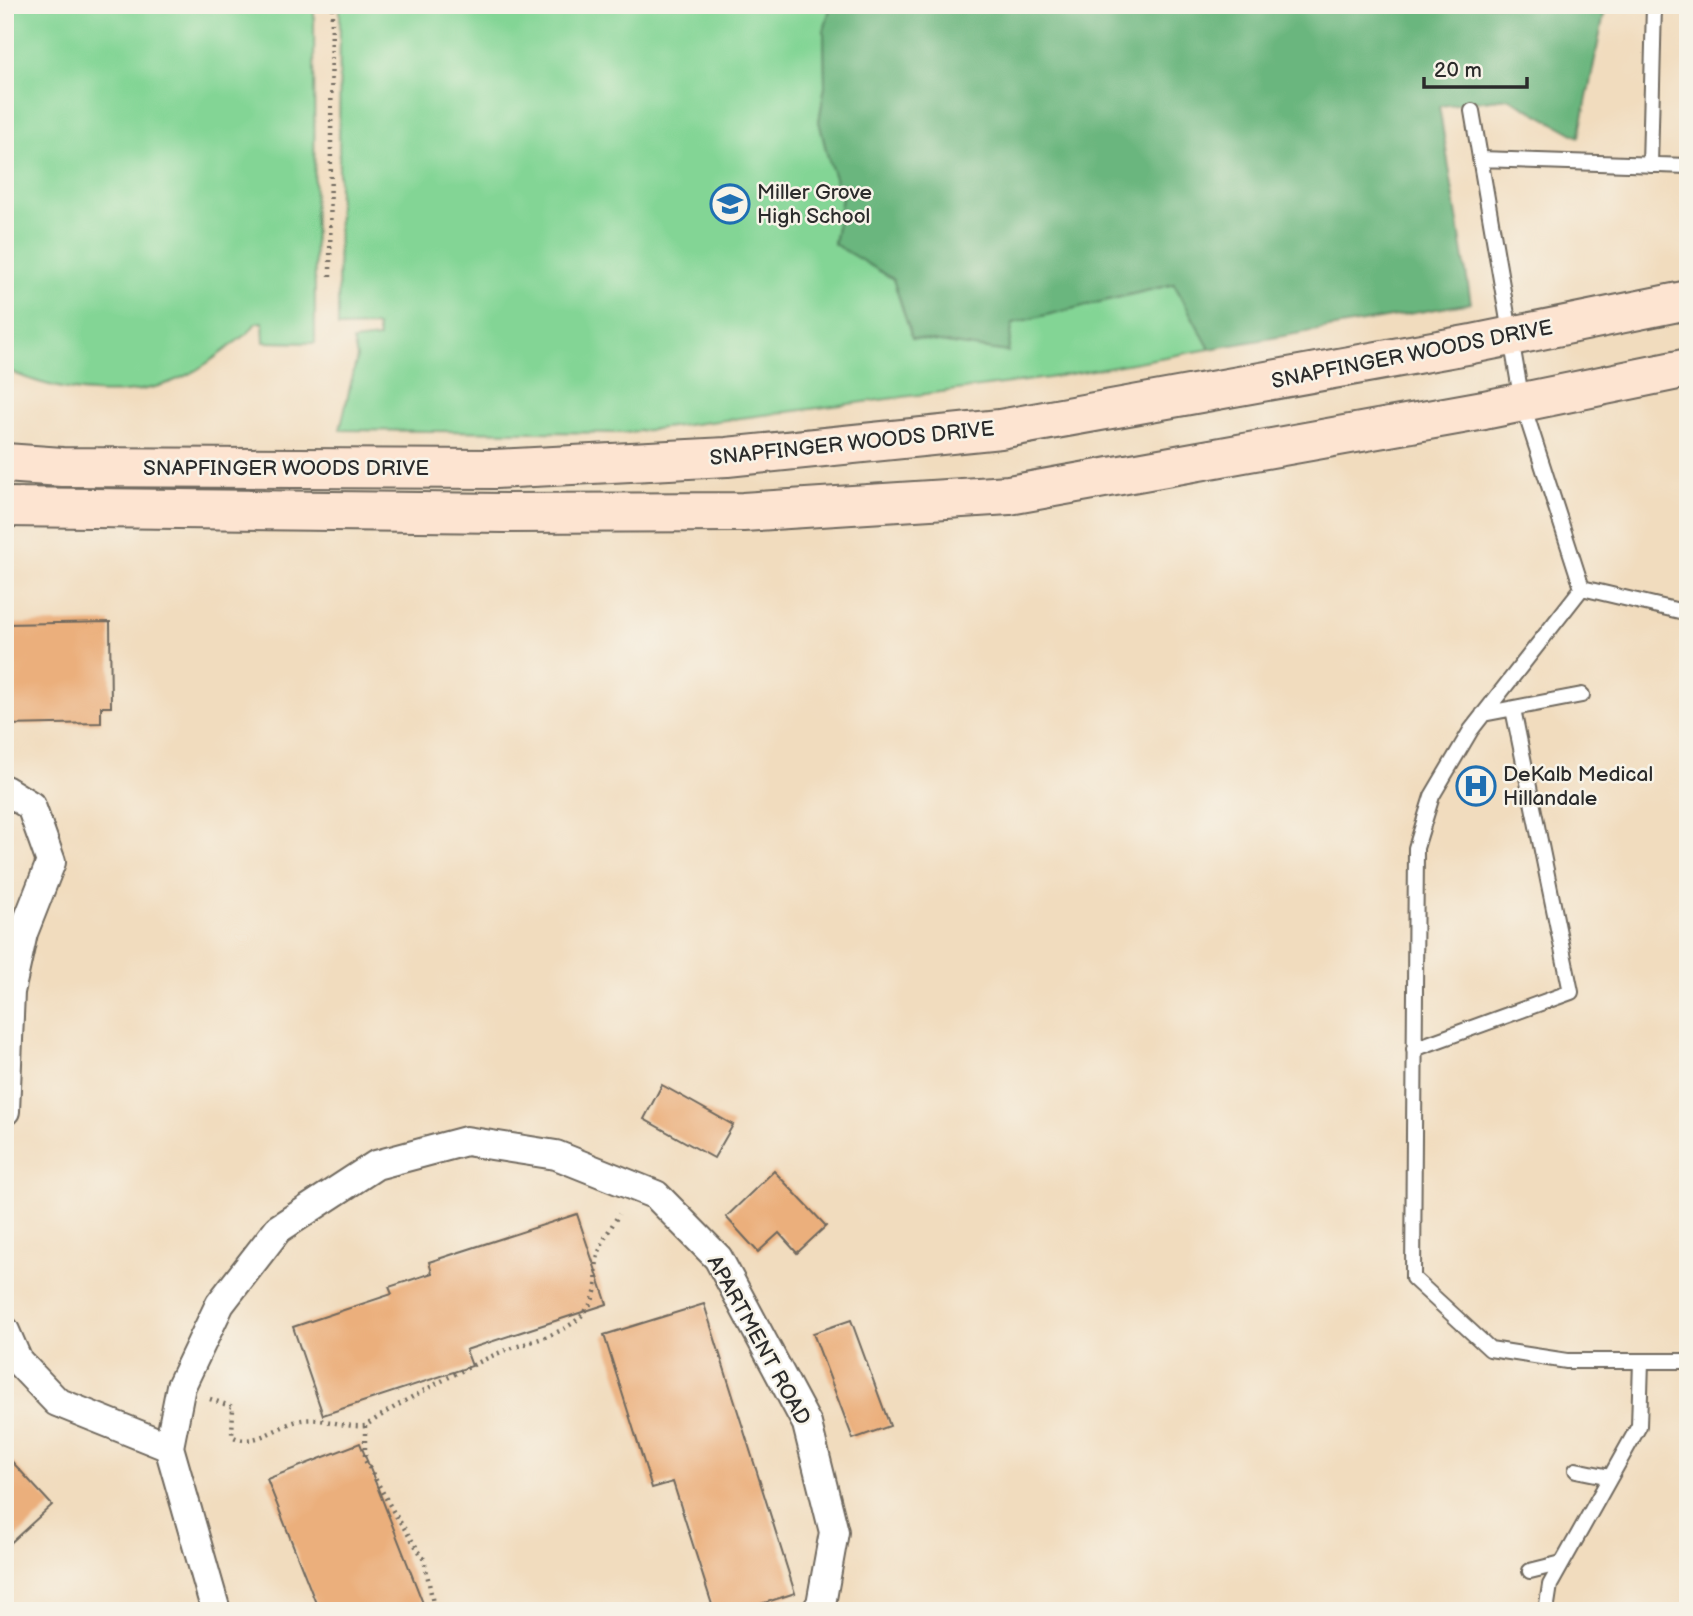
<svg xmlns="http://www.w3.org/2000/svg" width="1693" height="1616" font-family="'Balsamiq Sans',sans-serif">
	<rect width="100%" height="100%" fill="#f7f3e8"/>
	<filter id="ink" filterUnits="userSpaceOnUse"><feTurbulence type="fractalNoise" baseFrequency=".0143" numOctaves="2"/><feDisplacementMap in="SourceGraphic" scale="14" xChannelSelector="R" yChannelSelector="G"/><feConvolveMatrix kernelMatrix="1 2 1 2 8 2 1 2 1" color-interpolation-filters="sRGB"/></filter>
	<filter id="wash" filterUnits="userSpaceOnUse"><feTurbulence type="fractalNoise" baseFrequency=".00686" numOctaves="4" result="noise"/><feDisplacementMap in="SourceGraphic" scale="28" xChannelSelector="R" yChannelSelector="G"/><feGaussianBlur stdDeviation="1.57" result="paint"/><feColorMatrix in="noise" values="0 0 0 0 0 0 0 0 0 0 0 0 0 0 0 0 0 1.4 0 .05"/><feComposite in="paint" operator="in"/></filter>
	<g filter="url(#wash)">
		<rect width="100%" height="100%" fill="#f1dcbe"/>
		<path fill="#83d595" stroke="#578060" stroke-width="2" d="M5,5H314L315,343L264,342L263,322L256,323L249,332C229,346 209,365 187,375C132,403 60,395 5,369Z
			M340,5H831L824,31L825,86L819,121L828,158L842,197L834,243L893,279L912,337L1013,323L1175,284L1210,349L1048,378L625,433L340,430L357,357L353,341L379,338L377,326L338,327Z"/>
		<path fill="#6ab67e" stroke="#4a7054" stroke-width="2" d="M831,5H1606L1579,137L1509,98L1439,106L1471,303L1210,349L1174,284L1013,323L1008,352L912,338L893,279L834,244L842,197L828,158L819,121L825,86L824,31Z"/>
		<g id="blocks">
			<path fill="#ebaf7c" d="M110,622L111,707H101V723L5,725V624Z
				M662,1085L733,1125L714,1158L644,1119Z
				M774,1171L826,1226L797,1253L779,1233L758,1252L726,1217Z
				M577,1214L607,1304L466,1350L472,1366L323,1415L293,1327L392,1294L389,1287L432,1273L429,1262Z
				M704,1304L795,1593L739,1611H714L673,1482L652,1488L604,1335Z
				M851,1320L890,1426L853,1439L813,1333Z
				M360,1443L426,1611H319L267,1479Z
				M5,1454L52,1505L5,1548Z"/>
		</g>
	</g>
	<g filter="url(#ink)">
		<use href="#blocks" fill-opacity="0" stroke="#70695e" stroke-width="2"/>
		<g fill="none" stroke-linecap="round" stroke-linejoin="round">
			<g stroke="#70695e" stroke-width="18">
				<path id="lane" d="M1472,111L1522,402L1582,588L1688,613
					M1480,159L1688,166
					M1650,165L1654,5
					M1582,588L1471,730L1432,796L1416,848L1413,1278L1490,1349L1567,1361H1688
					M1483,714L1582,695
					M1414,1049L1571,992L1513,709
					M1576,1470L1610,1477
					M1530,1571L1562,1563
					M1546,1611L1550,1585L1639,1426L1641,1361"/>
			</g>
			<g stroke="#70695e" stroke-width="32">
				<path id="street" d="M5,790L31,806L51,862L23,933L10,992L5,1111
					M5,1331L18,1361L57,1402L169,1447
					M216,1611L169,1447L181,1386L220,1304L278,1229L376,1165L466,1141L556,1155L656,1195L718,1258L807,1424L834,1532L821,1604L816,1611"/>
			</g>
			<g stroke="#70695e" stroke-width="42">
				<path id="secondary" d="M5,463L62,467L495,469L727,457L1000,429L1472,344L1688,300
					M5,507L505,513L743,512L1009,495L1484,410L1688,368"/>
			</g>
			<path stroke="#70695e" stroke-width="4.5" stroke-dasharray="2 5" stroke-linecap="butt" d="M330,276L332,5
				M210,1399L233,1407L232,1436C251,1448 276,1428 294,1422C319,1414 340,1428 365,1426C405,1399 448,1377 492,1356C521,1342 568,1337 587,1309C603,1286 592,1273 599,1252C603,1239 612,1226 619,1214
				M365,1426V1460L393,1511L424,1559L433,1603L437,1611"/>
			<use href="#lane" stroke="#fff" stroke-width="14"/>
			<use href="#street" stroke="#fff" stroke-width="28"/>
			<use href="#secondary" stroke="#fde4d1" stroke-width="38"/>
		</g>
	</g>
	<defs>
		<g id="school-ring" transform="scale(2.0125)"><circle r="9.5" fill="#f7f3e8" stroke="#1f6fb2" stroke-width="1.5"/><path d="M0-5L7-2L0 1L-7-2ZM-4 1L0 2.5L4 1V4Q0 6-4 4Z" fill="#1f6fb2"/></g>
		<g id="hospital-ring" transform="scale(2.0125)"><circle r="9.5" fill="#f7f3e8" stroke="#1f6fb2" stroke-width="1.5"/><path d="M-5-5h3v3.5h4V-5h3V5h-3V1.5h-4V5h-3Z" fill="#1f6fb2"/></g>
	</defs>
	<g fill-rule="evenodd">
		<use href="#school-ring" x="730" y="204"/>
		<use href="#hospital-ring" x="1476" y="786"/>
	</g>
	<g text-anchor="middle" stroke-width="5" stroke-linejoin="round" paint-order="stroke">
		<g font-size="21" fill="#2b2b2b" stroke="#f7f3e8" text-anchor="start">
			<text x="757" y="199">Miller Grove<tspan x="757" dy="24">High School</tspan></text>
			<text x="1503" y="781">DeKalb Medical<tspan x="1503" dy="24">Hillandale</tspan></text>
		</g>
		<g font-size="21" fill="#2b2b2b" stroke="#f7f3e8">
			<text transform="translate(1412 354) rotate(-11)" y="7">SNAPFINGER WOODS DRIVE</text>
			<text transform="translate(852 443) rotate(-6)" y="7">SNAPFINGER WOODS DRIVE</text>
			<text x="286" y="475">SNAPFINGER WOODS DRIVE</text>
			<text transform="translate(759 1340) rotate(61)" y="7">APARTMENT ROAD</text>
		</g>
	</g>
	<rect width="1693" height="1616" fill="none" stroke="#f7f3e8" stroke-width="28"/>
	<path d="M1424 77v10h103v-10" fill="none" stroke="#2b2b2b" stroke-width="3.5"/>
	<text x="1434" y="77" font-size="21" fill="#2b2b2b" stroke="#f7f3e8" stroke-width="5" paint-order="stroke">20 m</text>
</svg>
